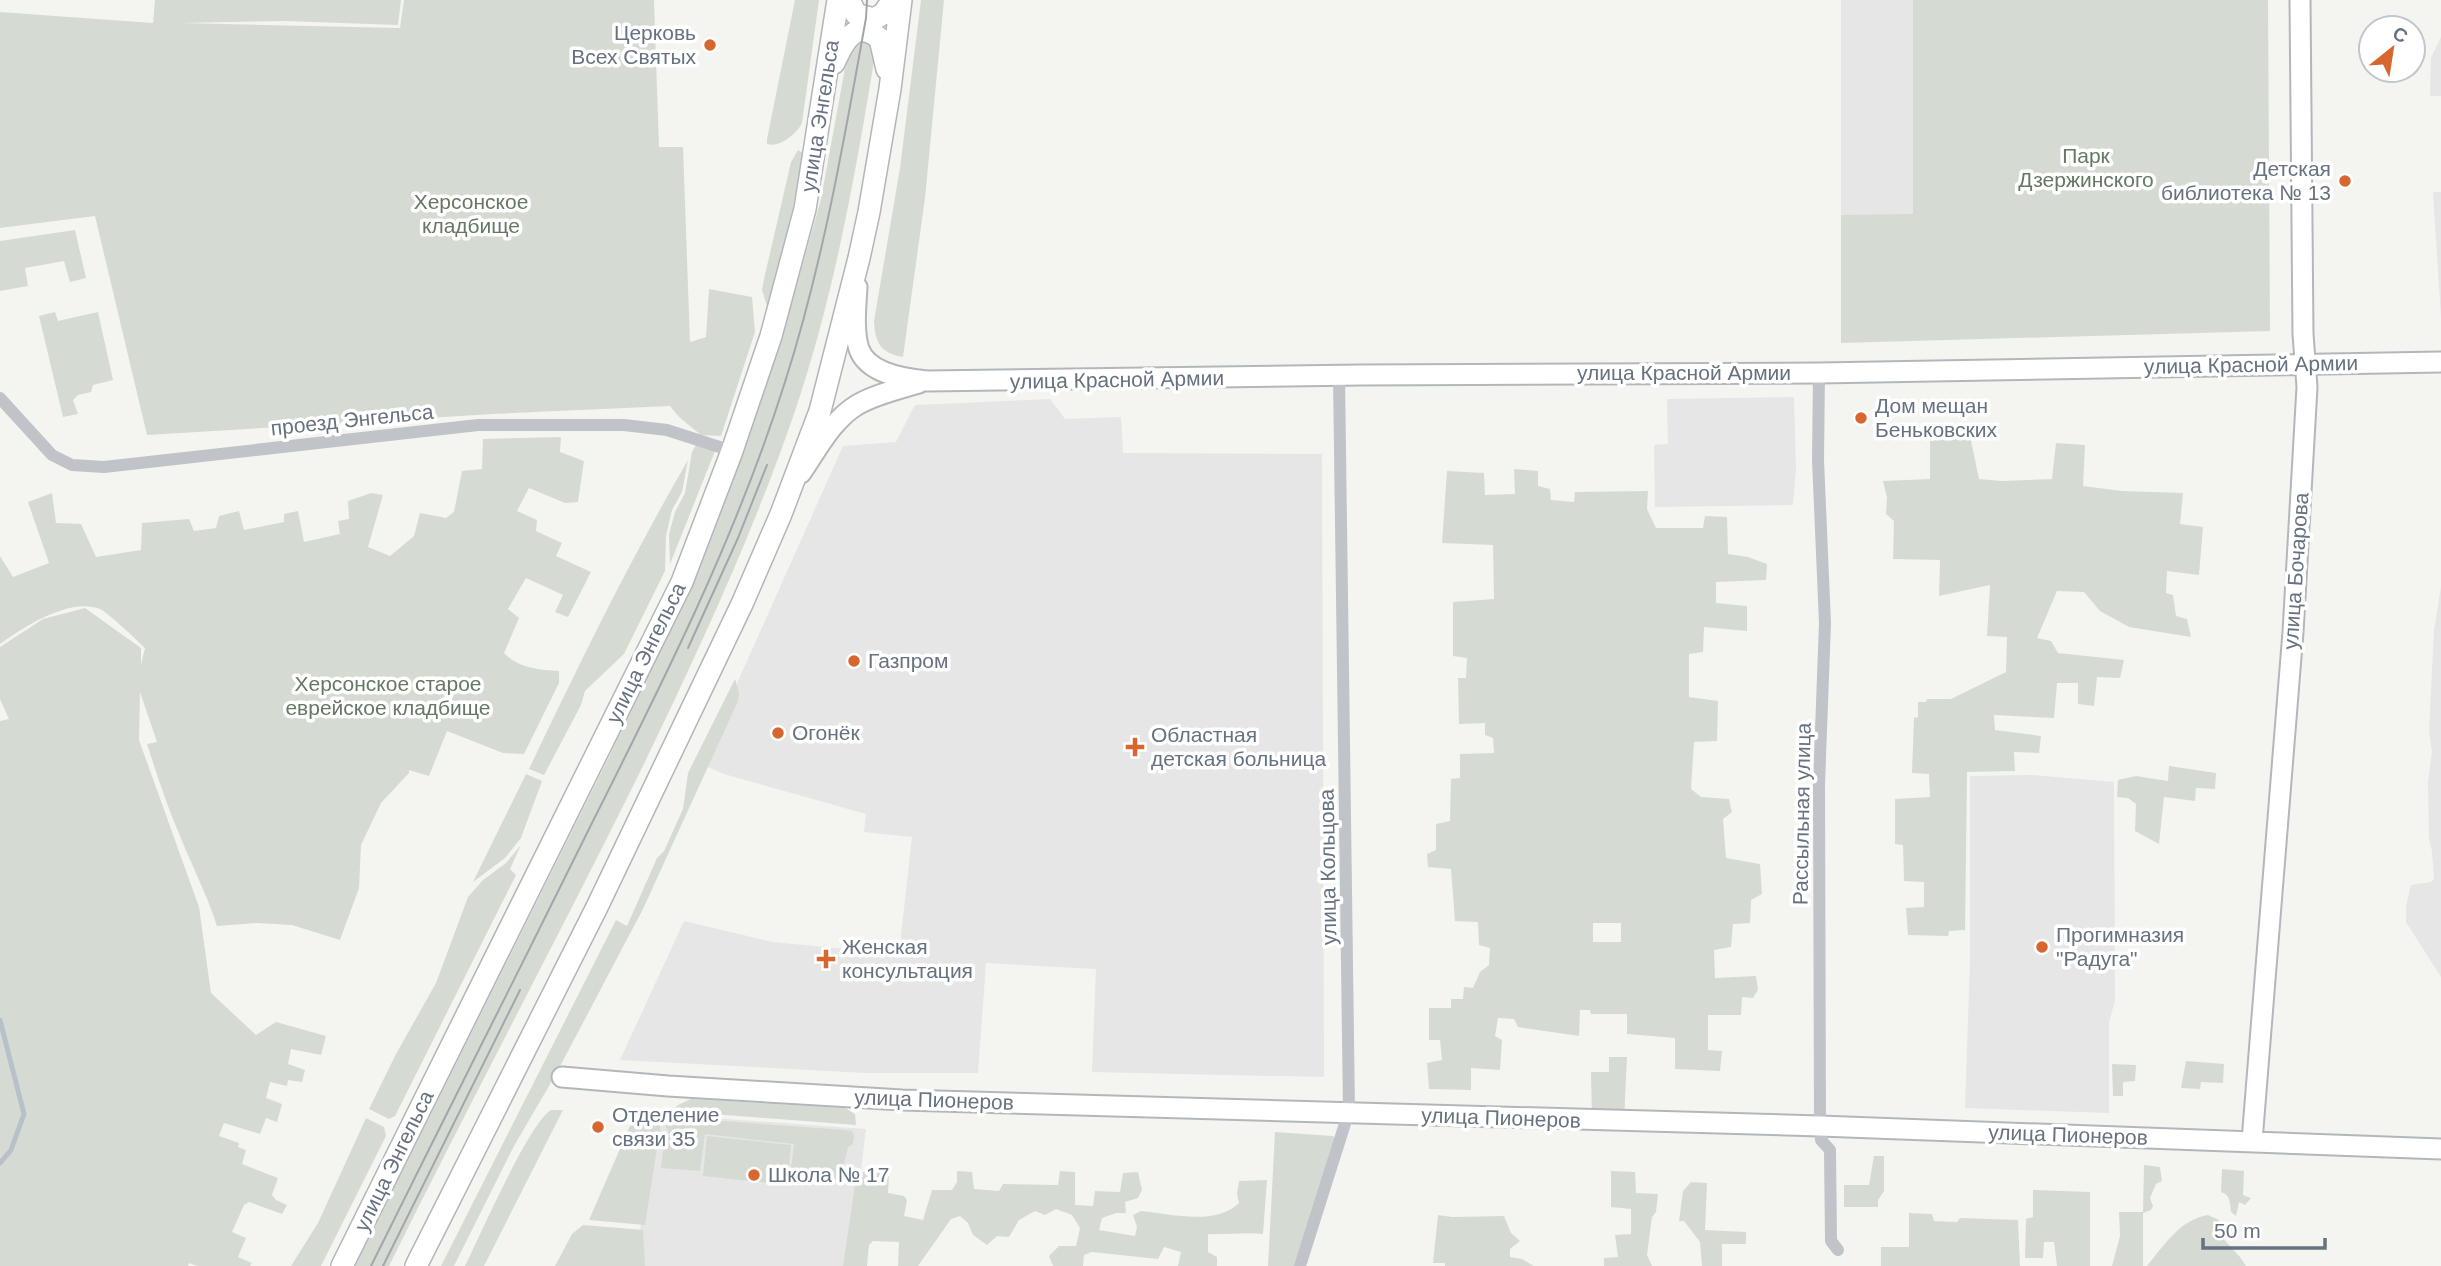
<svg xmlns="http://www.w3.org/2000/svg" width="2441" height="1266" font-family="Helvetica,sans-serif">
	<rect width="100%" height="100%" fill="#f4f5f1"/>
	<path fill="#e5e6e5" d="M1841,0H1913V215H1841Z
		M2441,37V96H2430L2431,58Z
		M2433,192H2441V317Z
		M1794,397L1796,469L1793,505L1655,507L1654,445L1668,444L1667,399Z
		M1050,399L1065,419L1121,417L1123,453L1322,454L1324,1077L1092,1072L1096,969L986,963L978,1073H866L620,1060L684,921L772,942L899,954L912,837L864,832L866,814L724,774L701,764L843,446L896,442L915,405Z
		M2441,587V977L2406,922V907L2411,885L2431,882L2434,879L2432,851L2429,839L2428,782L2432,751L2429,731L2434,630Z
		M2032,775L2114,782L2115,1001L2109,1022V1113L1965,1108L1970,961V776Z
		M657,1114L866,1129L849,1266H637L641,1222Z"/>
	<path fill="#d5dbd3" fill-rule="evenodd" d="M155,0H401L398,25L285,21L181,23L400,28L404,0H654L659,147H683L690,342L706,337L709,289L752,297L755,332L721,436L701,435L679,417L670,406L493,414L147,435L95,216L0,228V12L153,23Z
		M795,0H819L802,123C797,134 779,148 767,144V139Z
		M921,0H944L925,198L903,357C880,353 875,342 874,321L900,168Z
		M1913,0H2268L2270,331L1841,343V215L1913,214Z
		M871,39L876,49C856,171 835,293 795,411C753,534 698,652 641,770C559,936 471,1100 389,1266H355L609,757L712,535L761,402L795,291L821,199L848,52L851,42Z
		M798,150L803,153L793,209L767,306L762,290L764,279L791,162Z
		M75,230L86,278L70,282L64,261L25,268L28,286L0,291V241Z
		M55,312L58,321L98,312L113,380L93,385L91,392L78,395L73,400L78,414L63,417L39,316Z
		M1970,436L1979,479L2002,481L2052,479L2056,443L2085,445L2083,486L2122,491L2183,493L2180,524L2203,527L2199,575L2167,571L2166,593L2173,595L2176,616L2187,619L2191,637L2129,627L2100,611L2084,592L2057,591L2037,638L2051,641L2058,653L2124,660L2120,678L2097,677L2094,706L2078,704V683H2057L2054,718L1994,715L1995,730L2041,736L2039,753L2014,752L2015,771L1967,772L1965,930L1949,931L1948,936L1908,935L1906,908L1924,907V882L1904,881L1903,845L1895,844V799L1930,797L1929,774L1912,773L1914,718L1918,717V702H1926L1927,699H1951L2006,672L2007,637L1987,636L1990,585L1939,596L1940,560L1893,559L1894,521L1886,514L1887,497L1883,481L1930,479V441Z
		M561,437L560,452L584,461L578,502L565,503L529,488L517,511L537,520L536,531L562,543L556,556L591,572L568,617L555,612L563,595L526,578L508,609L519,618L504,653C518,668 538,670 559,671V683L524,754L503,753L447,731L429,776L409,770V773L381,803L361,845L359,888L340,940L292,925L257,923L217,926C207,895 192,866 180,836C167,806 157,775 147,744L157,742L140,692L139,740L199,907L211,993L256,1035L276,1022L326,1036L321,1055L291,1049L288,1064L305,1070L302,1082L288,1080L287,1086L270,1082L266,1098L282,1104L277,1122L266,1118L260,1134L224,1123L219,1136L239,1143L238,1147L246,1150L242,1164L278,1178L272,1195L276,1200L287,1205L282,1214L249,1202L244,1205L232,1232L246,1238L238,1257L252,1263L250,1266H197L189,1263L188,1266H0V721L9,719L0,699V647L43,619L85,608L141,648V665L145,648C138,641 106,611 100,609C69,597 24,627 0,644V556L13,577L49,563L28,502L52,493L56,523L81,524L96,557L141,550L142,523L189,519L194,531L216,528L219,516L239,511L244,530L284,522V514L298,511L304,542L340,534L338,521L349,519L348,501L371,493L383,495L368,547L390,556L414,536L420,513L446,518L454,512L462,471L482,469L483,439Z
		M696,445L715,451L670,564L669,534L675,512L685,493L692,452Z
		M688,460L682,492L672,510L666,536L665,571L624,654L585,691L581,705L544,775L529,769C579,664 630,560 688,460Z
		M1514,469L1538,471V486L1550,489L1551,500L1574,502L1575,492L1648,491L1647,509L1656,528H1703L1705,516L1727,517L1728,554L1748,557L1767,564L1766,580L1716,582V603L1747,606V631L1704,627L1703,652L1689,654V697L1718,701L1717,741L1694,742L1691,789L1701,797L1729,799L1732,812L1723,819L1726,858L1760,864L1762,894L1751,900L1750,923L1733,924L1731,947L1714,950L1715,978L1756,976L1758,990L1753,998L1742,997L1741,1015H1708V1050L1722,1051L1720,1071L1675,1069V1038L1627,1034V1014H1591L1590,1010H1580L1579,1036L1518,1027L1514,1019L1498,1018L1495,1036L1502,1040L1500,1070L1471,1068V1090L1429,1089L1427,1063L1442,1060L1440,1040H1429V1008H1451V999H1463L1464,987L1473,988L1480,972L1489,965L1490,948L1479,945L1478,922L1455,921L1451,869L1428,867L1427,854L1436,850V824L1450,821L1451,779L1460,778V754L1494,753L1493,738L1485,735V723L1459,724L1458,678H1466L1467,658L1453,656V602L1494,599L1493,545L1442,543L1447,471L1484,473L1485,495L1515,494ZM1621,923V942H1593V923Z
		M735,679L739,693L738,701L643,909L556,1074L514,1146L454,1266H441L616,920L627,926L657,858L664,851L683,809L688,773Z
		M2169,766L2216,773L2215,789L2196,788L2195,801L2164,797L2159,844L2135,831L2136,804L2128,798L2117,797L2118,780L2136,776L2168,781Z
		M526,774L542,781L521,838L505,858L473,882Z
		M521,845L510,869L516,875L395,1116L389,1119L369,1109L396,1054L436,983L468,897L483,880L506,863Z
		M1609,1057H1627L1624,1121H1592L1591,1072H1609Z
		M2186,1061L2224,1064L2223,1083L2201,1082L2200,1089L2181,1088Z
		M2112,1064L2136,1065L2135,1081L2123,1082V1096H2113Z
		M691,1099L845,1108L855,1114L856,1125L673,1111L678,1105Z
		M551,1110H563L484,1266H465C480,1236 529,1123 551,1110Z
		M636,1112L662,1116L645,1225L589,1220Z
		M667,1117L845,1130L852,1131L854,1136L853,1144L848,1147L840,1181L790,1176L794,1144L705,1134L700,1171L661,1168L665,1135L669,1131L666,1128Z
		M366,1118L384,1127L386,1136L321,1266H291L318,1223Z
		M1275,1132L1333,1136L1335,1139L1294,1266H1268Z
		M707,1136L791,1145L787,1185L703,1176Z
		M1874,1156H1884V1191L1878,1200V1207H1844V1185H1869Z
		M2144,1165L2160,1167L2162,1181L2156,1184L2150,1198L2153,1206L2151,1210L2143,1213V1266H2112L2120,1236L2119,1212H2143Z
		M2222,1169L2244,1171L2243,1195L2251,1198L2245,1205L2239,1202L2236,1216L2231,1212C2230,1204 2231,1195 2221,1192Z
		M957,1171L972,1172L974,1189L999,1191L1003,1184L1058,1185L1060,1171L1075,1172V1205L1093,1206L1095,1191L1120,1192L1123,1173L1138,1172L1142,1190L1138,1198L1125,1202L1126,1213H1116L1102,1218L1099,1230L1135,1236L1137,1227L1133,1215L1141,1211C1172,1214 1215,1226 1239,1203L1237,1194L1239,1181L1267,1180L1263,1234C1244,1232 1227,1235 1208,1234V1252L1217,1257V1266H1178L1181,1252L1164,1247L1158,1259L1092,1252L1084,1255L1083,1266H1053L1049,1256L1059,1246H1076L1080,1228L1072,1215L1056,1209L1045,1215L1035,1211L1019,1220L1009,1237L997,1236L987,1245L973,1235L968,1223L960,1216L951,1219L918,1266H898L899,1242L873,1241L869,1245L867,1266H843L857,1172H884L889,1174L888,1193L904,1196L907,1200L904,1216L923,1220L932,1190H952L957,1182Z
		M1611,1171L1635,1172L1636,1193L1658,1194L1656,1212L1652,1217L1647,1255L1652,1266H1604V1258L1618,1257L1615,1235L1631,1234V1209L1611,1207Z
		M1691,1182L1707,1183L1705,1230L1746,1232V1244H1722V1266H1702L1700,1242L1684,1221H1679L1683,1191Z
		M2033,1190L2090,1192V1266H2057L2054,1242H2044L2043,1258H2025L2026,1219L2033,1217Z
		M1909,1213L1932,1214L1934,1221L1957,1222L1960,1218L2018,1220L2020,1266H1881V1247H1909Z
		M1438,1215L1452,1217L1504,1216L1511,1233L1520,1241L1510,1249V1257L1522,1259L1534,1266H1445V1263H1433Z
		M2208,1215L2219,1220V1234L2240,1257L2246,1266H2147C2164,1245 2181,1219 2208,1215Z
		M583,1225L643,1230L645,1266H555L572,1234Z"/>
	<g fill="none" stroke-linecap="round" stroke-linejoin="round">
		<path stroke="#b8c1c7" stroke-width="5" d="M0,1020L24,1114L11,1150L0,1163"/>
		<g stroke="#b3b7bb" stroke-width="23">
			<path id="secondary" d="M857,287C856,306 853,330 859,349C868,374 905,379 927,381L1361,375L1819,373L2441,362
				M801,473C817,450 832,420 857,405C876,394 899,389 919,383
				M562,1077L668,1086L902,1100L1820,1126L2441,1149
				M2252,1141L2293,632L2307,387L2303,334L2300,0"/>
		</g>
		<g stroke="#b2b5b9" stroke-width="24">
			<path id="primary" d="M849,0L856,14L874,19L883,14L893,0
				M834,63C843,43 855,17 880,39L887,69
				M342,1266L682,582L732,451L771,336L805,209L838,0
				M416,1266L597,907L742,604L781,514L820,411L859,258L869,212L890,89L901,0"/>
		</g>
		<path stroke="#c0c3c7" stroke-width="12" d="M1819,373L1818,460L1825,623L1819,784L1820,1126L1821,1140L1830,1150L1831,1241L1838,1250
			M0,398L52,455L72,465L104,467L478,425H624L667,430L732,451
			M1300,1266L1349,1111L1339,376"/>
		<use href="#secondary" stroke="#fff" stroke-width="19"/>
		<use href="#primary" stroke="#fff" stroke-width="21"/>
		<path stroke="#a2a6ab" stroke-width="2" d="M688,648L738,538L767,465
			M371,1266C444,1118 519,971 592,823C664,680 737,535 785,382C823,263 844,141 866,18L867,0
			M383,1266L520,990"/>
	</g>
	<g fill="#d7672f" stroke="#fff" stroke-width="2.5">
		<circle cx="710" cy="45" r="7"/>
		<circle cx="2345" cy="181" r="7"/>
		<circle cx="1861" cy="418" r="7"/>
		<circle cx="854" cy="661" r="7"/>
		<circle cx="778" cy="733" r="7"/>
		<path d="M1131.5 736.5h7v7h7v7h-7v7h-7v-7h-7v-7h7z"/>
		<circle cx="2042" cy="947" r="7"/>
		<path d="M822.5 948.5h7v7h7v7h-7v7h-7v-7h-7v-7h7z"/>
		<circle cx="598" cy="1127" r="7"/>
		<circle cx="754" cy="1175" r="7"/>
	</g>
	<g text-anchor="middle" stroke-width="7" stroke-linejoin="round" paint-order="stroke">
		<g font-size="21" fill="#667280" stroke="#fff" text-anchor="start">
			<text x="696" y="40" text-anchor="end">Церковь<tspan x="696" dy="24">Всех Святых</tspan></text>
			<text x="2331" y="176" text-anchor="end">Детская<tspan x="2331" dy="24">библиотека № 13</tspan></text>
			<text x="1875" y="413">Дом мещан<tspan x="1875" dy="24">Беньковских</tspan></text>
			<text x="868" y="668">Газпром</text>
			<text x="792" y="740">Огонёк</text>
			<text x="1151" y="742">Областная<tspan x="1151" dy="24">детская больница</tspan></text>
			<text x="2056" y="942">Прогимназия<tspan x="2056" dy="24">"Радуга"</tspan></text>
			<text x="842" y="954">Женская<tspan x="842" dy="24">консультация</tspan></text>
			<text x="612" y="1122">Отделение<tspan x="612" dy="24">связи 35</tspan></text>
			<text x="768" y="1182">Школа № 17</text>
		</g>
		<g font-size="21" fill="#667280" stroke="#fff">
			<text transform="translate(820 116) rotate(-81)" y="7">улица Энгельса</text>
			<text transform="translate(2251 365) rotate(-1)" y="7">улица Красной Армии</text>
			<text x="1684" y="380">улица Красной Армии</text>
			<text transform="translate(1117 380) rotate(-1)" y="7">улица Красной Армии</text>
			<text transform="translate(352 420) rotate(-6)" y="7">проезд Энгельса</text>
			<text transform="translate(2296 571) rotate(-86)" y="7">улица Бочарова</text>
			<text transform="translate(646 653) rotate(-64)" y="7">улица Энгельса</text>
			<text transform="translate(1802 814) rotate(-89)" y="7">Рассыльная улица</text>
			<text transform="translate(1328 867) rotate(-91)" y="7">улица Кольцова</text>
			<text transform="translate(934 1100) rotate(2)" y="7">улица Пионеров</text>
			<text transform="translate(1501 1118) rotate(2)" y="7">улица Пионеров</text>
			<text transform="translate(2068 1135) rotate(2)" y="7">улица Пионеров</text>
			<text transform="translate(394 1161) rotate(-64)" y="7">улица Энгельса</text>
		</g>
		<g font-size="21" fill="#667864" stroke="#fff">
			<text x="2086" y="163">Парк<tspan x="2086" dy="24">Дзержинского</tspan></text>
			<text x="471" y="209">Херсонское<tspan x="471" dy="24">кладбище</tspan></text>
			<text x="388" y="691">Херсонское старое<tspan x="388" dy="24">еврейское кладбище</tspan></text>
		</g>
	</g>
	<g transform="translate(2392 49) rotate(30)"><circle r="33" fill="#ffffff" stroke="#c2c7cc" stroke-width="2"/>
	<path d="M0-5L12 26L0 18L-12 26Z" fill="#d7672f"/>
	<text y="-10" font-size="19" font-weight="bold" text-anchor="middle" fill="#667280">С</text>
	</g>
	<path d="M2203 1238v10h122v-10" fill="none" stroke="#667280" stroke-width="3.5"/>
	<text x="2214" y="1238" font-size="21" fill="#667280" stroke="#ffffff" stroke-width="5" paint-order="stroke">50 m</text>
</svg>
